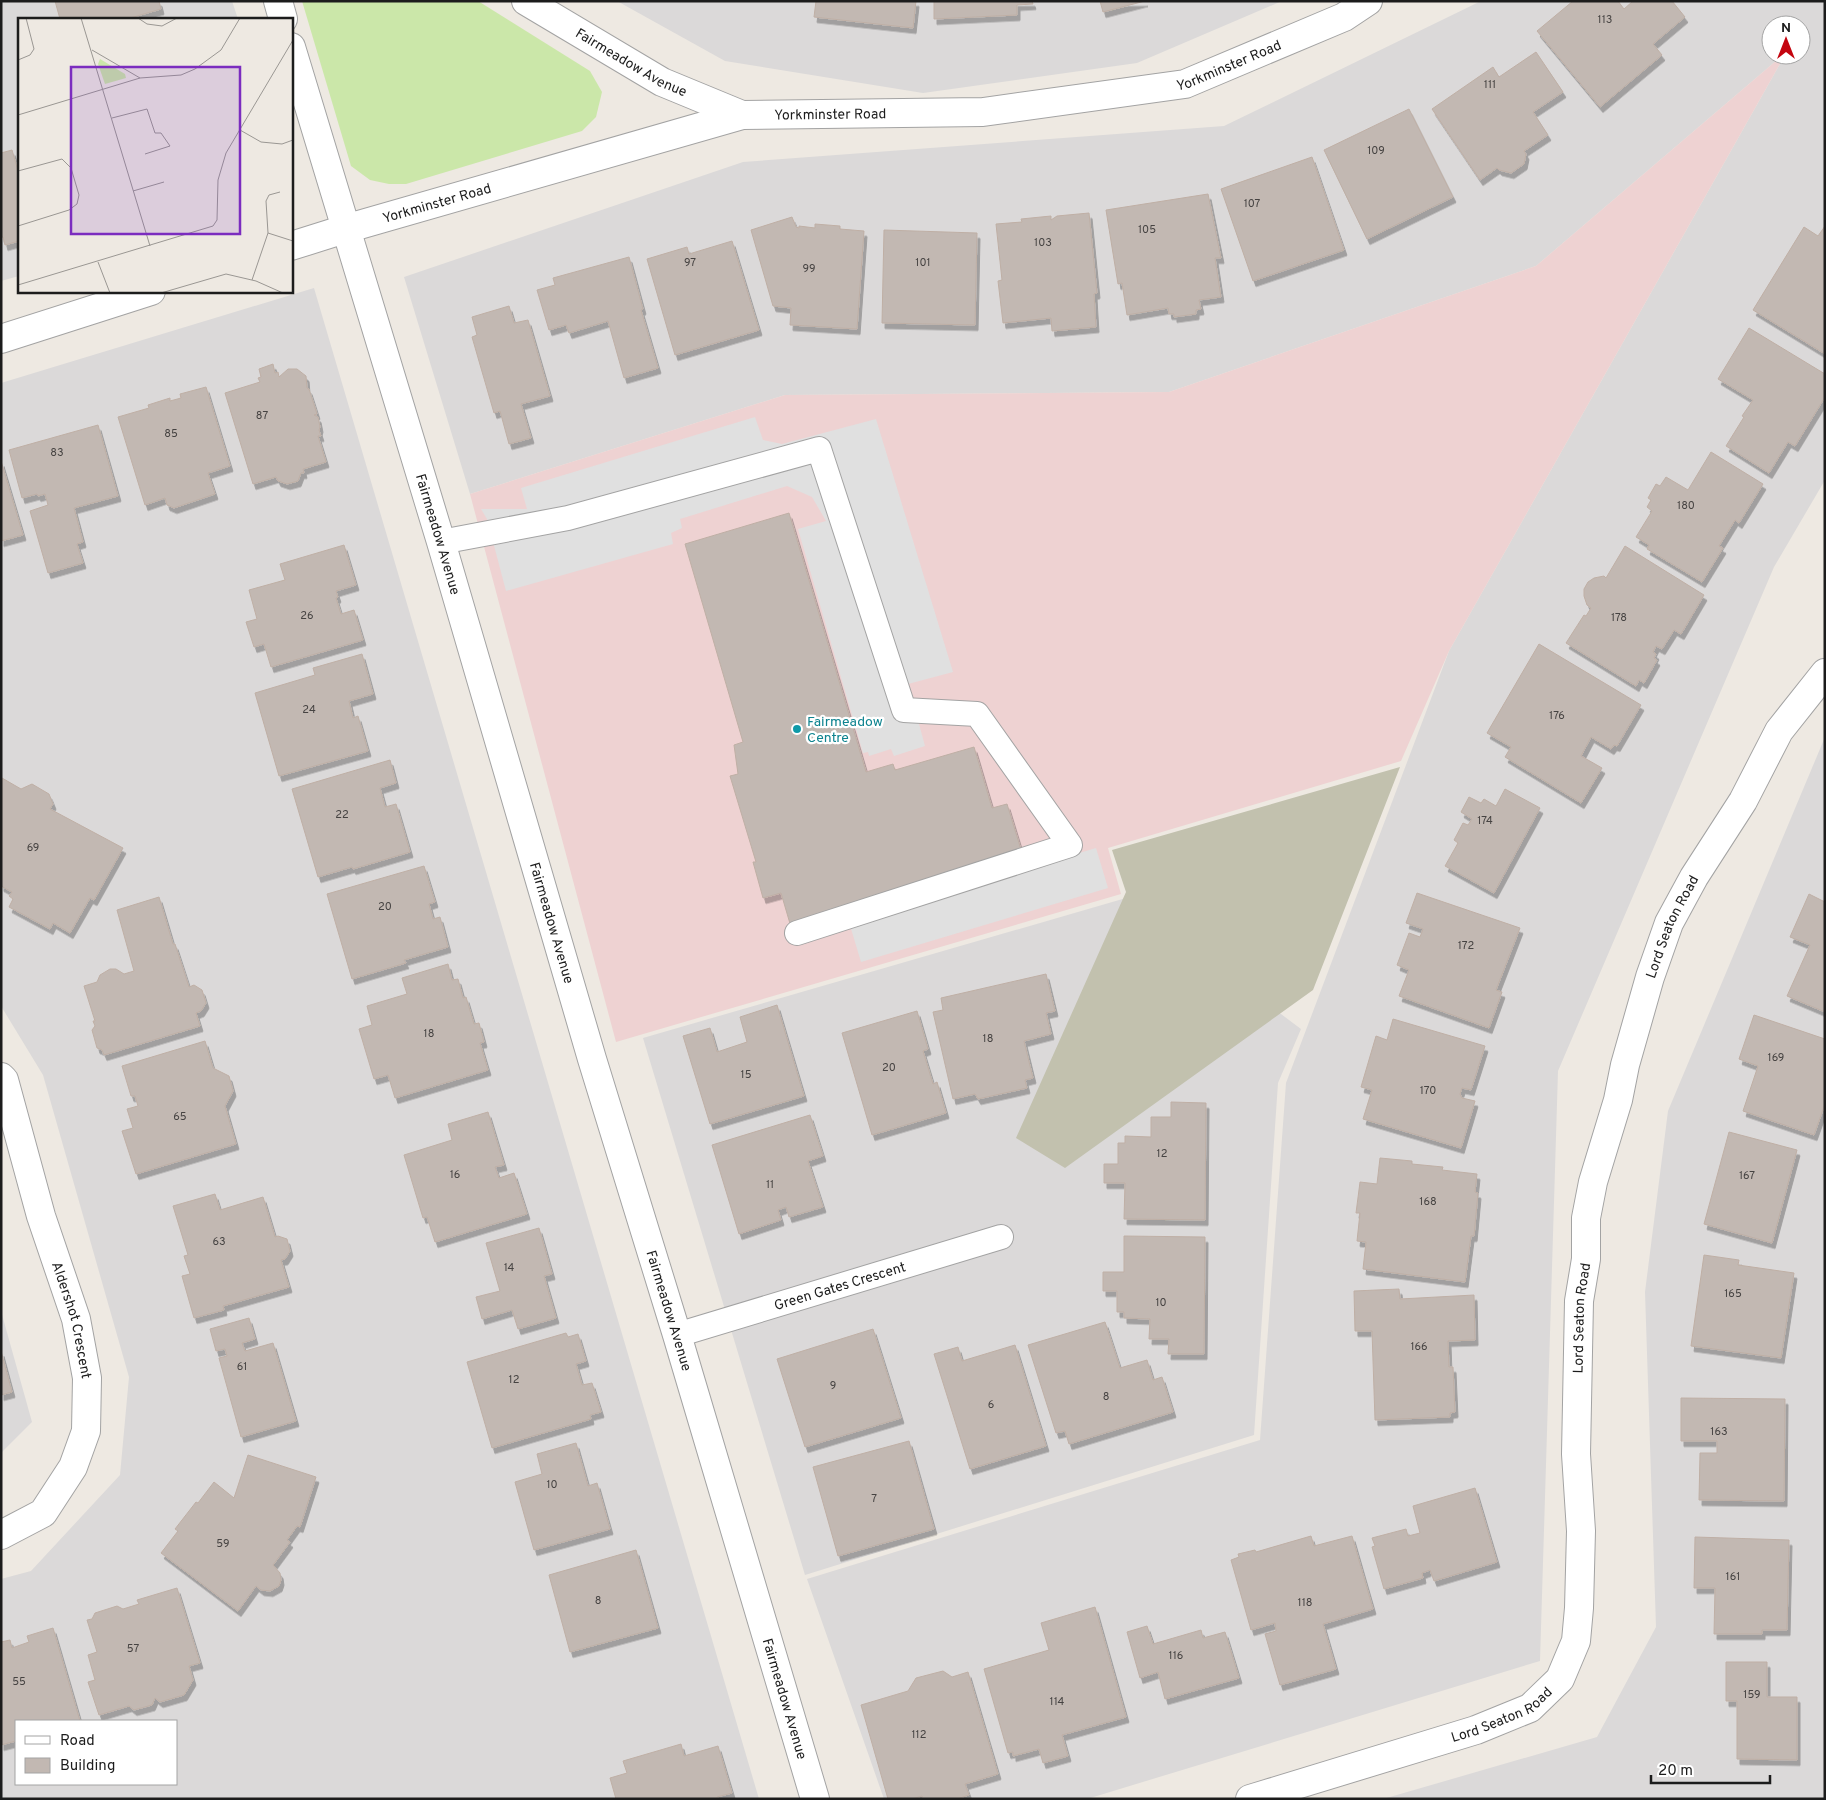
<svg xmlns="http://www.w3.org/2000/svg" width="1826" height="1800" font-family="Overpass,sans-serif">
	<defs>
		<filter id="shadow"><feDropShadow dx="3" dy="5.5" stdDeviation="0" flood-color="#0004"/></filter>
	</defs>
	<rect width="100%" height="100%" fill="#eee9e2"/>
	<path fill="#dbd9d9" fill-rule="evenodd" d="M1,1H232L238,19H19V276L1,281Z
		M617,1H1282L1137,63L923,93L725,61Z
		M1481,1H1825V480L1774,567L1558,1071L1540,1661L1087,1799H884L807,1579L1260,1440L1286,1083L1449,651L1785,55H1801V25H1771V55H1783L1536,266L1169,392L785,395L470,494L404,277L743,162L1224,126Z
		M314,288L759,1799H1V1579L31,1571L120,1475L129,1377L43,1075L1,1006V383ZM16,1721H176V1784H16Z
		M1825,737V1799H1383L1597,1737L1656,1627L1645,1292L1668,1111Z
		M1126,898L1301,1029L1278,1083L1254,1435L805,1575L643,1038Z
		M1,1311L32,1422L1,1453Z"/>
	<path fill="#eed2d2" d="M1783,55H1785L1449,651L1401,761L1108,848L1121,894L616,1042L470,494L785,395L1169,392L1536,266Z"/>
	<path fill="#c2c1ae" d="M1400,767L1313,990L1065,1168L1016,1138L1126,892L1112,850Z"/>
	<path fill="#cbe7a9" d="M302,1H478L590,71L602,92L596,117L582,131L406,184H389L370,180L351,166Z"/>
	<path fill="#e0e0e0" d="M755,417L763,440L782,444L876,419L953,672L908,684L925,746L894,756L891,749L869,756L868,752L863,753L798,529L826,521L812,497L787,486L680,519L682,528L671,533L673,544L506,591L487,519L481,509H527L521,488Z
		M1096,848L1108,888L861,962L849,922Z"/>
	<path fill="#c2b8b2" stroke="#bfafa5" filter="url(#shadow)" d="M55,1H159L161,9L127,19H60Z
		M816,1H916L913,28L814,17Z
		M934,1H1032L1033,4L1017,5V15L934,19Z
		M1100,1H1145L1103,12Z
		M1573,1H1618L1624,9L1633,1H1672L1685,17L1653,44L1662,55L1600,107L1537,31Z
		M1536,52L1563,92L1533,112L1548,135L1524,151L1526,154L1524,164L1511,173L1499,170L1497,168L1480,180L1432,109L1493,67L1499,77Z
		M1409,109L1453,197L1367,239L1324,150Z
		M12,150L19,174V241L5,245L3,237H1V153Z
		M1312,157L1344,250L1253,281L1221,189Z
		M1208,194L1221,258H1215L1221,297L1199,300L1201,309L1196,310V314L1174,317V314H1169L1168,308L1127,315L1122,283L1118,284L1106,210Z
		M1089,213L1097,293L1094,294L1096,327L1052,331L1051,318L1003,323L998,281L1002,280L996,224L1022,222L1021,219L1051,216V220L1057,216Z
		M792,217L796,227L799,228V226L815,228V224L840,226V229L864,231L857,329L790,325L791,308L773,306L751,230Z
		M1825,226V354L1753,310L1804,227L1818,236Z
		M884,230L977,233L975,325L882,323Z
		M732,241L759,330L675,355L647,259L687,247L689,254Z
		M629,257L643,309L641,310L658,368L624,378L608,321L569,333L566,325L549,330L537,290L555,285L553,278Z
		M509,306L514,323L528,320L550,396L521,404L531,438L509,444L500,411L494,413L472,337L477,335L472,317Z
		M1749,328L1825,374V397L1795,446L1788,442L1769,473L1726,446L1744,417L1742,416L1753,400L1718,379Z
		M273,364L275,373L278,372L279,377L288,369H297L306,376L307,388L309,389L317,414L314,415L318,417L320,427L319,430L321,436H318L326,462L303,469L304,473H301L298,481L287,484L278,481L276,477L253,484L225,393L260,382L258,378L261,377L259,369Z
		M206,387L230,466L208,473L215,494L174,508L167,505L165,498L145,505L118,417L149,408L148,405L170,398V401L181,398L180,394Z
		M98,425L118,496L74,508L83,542L77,544L83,563L48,573L30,511L48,505L45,494L38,496L37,494L22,498L9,450Z
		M1711,452L1763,484L1739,523L1735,520L1719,546L1723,548L1702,582L1647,549L1649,545L1636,537L1652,511L1647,507L1651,500L1648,498L1656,484L1660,486L1666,477L1688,490Z
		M1,461L23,535L1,541Z
		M789,513L866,772L893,764L895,770L974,747L992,808L1007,804L1022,853L791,927L781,893L763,898L753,862H756L730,776L738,774L734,745L743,742L685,544Z
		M344,545L356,585L336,591L338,597L336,598L341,614L354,610L363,640L271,667L264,644L254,647L246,622L257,619L249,590L285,580L280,564Z
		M1625,546L1704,595L1681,634L1674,630L1662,649L1656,646L1653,652L1656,654L1654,658L1657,660L1644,683L1639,680L1636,686L1566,643L1584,615L1586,616L1591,608L1587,605L1584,596V589L1588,582L1594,578L1604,576L1606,578Z
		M1539,644L1641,705L1617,746L1614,745L1611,749L1591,737L1581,756L1602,768L1581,803L1505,757L1511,747L1487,733Z
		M362,654L373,694L349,701L353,718L358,716L368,751L279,776L255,693L315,675L313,668Z
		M390,760L396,783L380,788L385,807L396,804L410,852L353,869L352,867L318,877L292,789Z
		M2,778L21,789L32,784L49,794L53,804L50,809L123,848L94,900L90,898L70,933L53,923L50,929L9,907L13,899L9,896L12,892L1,886Z
		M1505,789L1540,808L1494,893L1445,866L1458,843L1454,840L1463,823L1468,825L1472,819L1461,812L1469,797L1481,803L1484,799L1496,806Z
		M424,866L435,902L429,904L433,919L440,917L448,947L404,960L406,963L352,979L327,894Z
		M1417,893L1520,928L1496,990L1502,992L1489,1028L1399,996L1409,970L1397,965L1409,933L1420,937L1423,929L1406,923Z
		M1809,894L1825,902V1012L1787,996L1810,945L1790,937Z
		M159,897L173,944H175L189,987L194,985L202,990L206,1003L201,1011L196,1013L200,1026L104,1055L102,1050L97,1048L92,1030L95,1026L93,1021H95L84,986L97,982L100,975L110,969H116L124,974L134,971L117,910Z
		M448,964L452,980L458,979L463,998L466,997L474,1024L479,1023L484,1042L480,1043L488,1070L395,1098L388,1075L374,1079L359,1029L372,1025L367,1006L407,994L402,978Z
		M1046,974L1055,1011L1046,1013L1051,1034L1024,1041L1033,1078L1025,1080L1027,1088L978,1099L975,1094L953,1099L933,1012L943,1010L941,998Z
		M777,1005L804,1096L710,1124L683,1036L710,1028L717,1052L747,1042L740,1017Z
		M917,1011L928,1049L923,1051L933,1084L937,1082L946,1113L872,1135L842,1033Z
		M1754,1015L1825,1039V1104L1814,1135L1743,1111L1758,1066L1739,1059Z
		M1393,1019L1485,1046L1471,1090L1462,1088L1460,1094L1462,1098L1475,1101L1461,1148L1363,1119L1372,1090L1361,1087L1376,1036L1387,1040Z
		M205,1041L213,1068L229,1076L233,1091L225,1106L236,1144L136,1174L122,1131L133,1128L127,1109L138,1106L135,1096H131L122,1066Z
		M1171,1102L1206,1103L1205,1220L1124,1219L1125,1183H1104V1164H1118V1143H1125V1136L1151,1137V1117H1171Z
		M488,1112L504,1165L495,1167L499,1178L514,1173L527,1214L435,1242L427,1217L423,1218L404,1155L452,1140L448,1124Z
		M810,1115L823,1156L808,1161L823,1207L789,1217L786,1207L778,1210L781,1220L739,1234L712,1145Z
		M1729,1132L1797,1150L1772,1243L1704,1224Z
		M1380,1158L1412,1161V1164L1443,1167L1442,1170L1477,1174L1475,1192L1478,1193L1474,1236H1471L1465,1282L1363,1269L1366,1242L1357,1241L1360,1213H1356L1360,1182L1377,1184Z
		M215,1194L220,1210L263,1197L275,1237L278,1236L287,1239L290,1251L285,1259L281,1260L289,1287L223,1306L224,1310L194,1318L182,1276L190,1274L184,1256L188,1255L173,1206Z
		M539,1228L552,1274L544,1276L556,1318L518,1329L512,1310L482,1319L476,1297L500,1291L486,1243Z
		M1124,1236L1205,1237L1204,1354H1168L1169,1339H1149L1150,1319L1124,1318V1312H1117V1291H1103V1272H1124Z
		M1704,1255L1739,1260L1738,1265L1794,1273L1781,1358L1691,1346Z
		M1399,1289L1400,1299L1474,1295L1475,1340L1448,1341L1449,1367H1453L1455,1412L1450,1413V1417L1375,1420L1372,1331H1355L1354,1291Z
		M249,1318L255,1339L242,1343L245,1351L273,1343L296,1421L241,1437L219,1358L227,1356L225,1349L216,1351L210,1329Z
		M1105,1322L1120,1368L1147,1360L1153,1380L1162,1377L1173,1412L1069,1444L1065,1431L1056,1433L1028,1345Z
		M873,1329L901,1418L805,1447L777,1359Z
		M566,1333L568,1337L578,1334L586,1361L576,1364L582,1385L592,1383L601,1412L590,1415L591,1419L492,1448L467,1362Z
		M1015,1345L1046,1446L970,1469L934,1354L958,1347L962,1361Z
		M1,1351L12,1392L1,1395Z
		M1681,1398L1785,1399L1784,1501L1699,1500L1700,1453H1717V1441H1681Z
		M909,1441L934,1529L838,1556L813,1467Z
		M576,1443L588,1486L597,1483L610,1529L534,1550L515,1482L542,1474L537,1454Z
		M248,1455L316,1477L300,1527L297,1526L287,1540L290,1542L273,1565L280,1573L281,1580L279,1586L270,1591L261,1590L256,1586L238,1611L161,1553L178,1531L175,1529L196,1502L198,1503L214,1482L234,1498Z
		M1475,1488L1497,1562L1434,1581L1430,1570L1422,1573L1423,1578L1384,1589L1372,1547L1375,1546L1372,1538L1406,1529L1408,1536L1420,1533L1413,1506Z
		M1311,1536L1314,1546L1352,1536L1373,1609L1323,1624L1336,1669L1280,1685L1265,1634L1276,1631L1275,1623L1251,1630L1231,1560L1239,1557L1238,1554L1255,1550L1256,1552Z
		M1695,1537L1789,1540L1787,1630H1762V1634H1714L1715,1588H1694Z
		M636,1550L658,1628L570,1652L549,1575Z
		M177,1588L200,1663L189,1666L193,1680L184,1695L160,1702L155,1698L152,1705L134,1710L129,1706L99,1715L88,1682L95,1680L88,1655L97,1652L87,1620L92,1619L95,1613L117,1606L123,1609L139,1604L137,1600Z
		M1095,1607L1126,1717L1062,1735L1068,1756L1043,1763L1039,1749L1013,1756V1752L1008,1753L984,1669L1049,1650L1041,1623Z
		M1147,1626L1153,1644L1201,1630L1203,1638L1225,1632L1239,1678L1165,1699L1158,1672L1140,1678L1127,1632Z
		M53,1628L80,1721H16V1741L1,1745V1642L10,1640L12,1648L29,1642L27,1636Z
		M1726,1662H1767V1697H1797V1760L1737,1759V1701H1726Z
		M943,1671L952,1677L968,1672L998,1774L965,1784L969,1795L957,1799H923L922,1796L912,1799H888L861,1705L908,1691L916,1678Z
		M681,1744L684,1756L718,1746L732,1793L717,1797V1799H616L610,1778L627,1773L623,1761Z"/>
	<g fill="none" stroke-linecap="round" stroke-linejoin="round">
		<g stroke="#a3a3a3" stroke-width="26">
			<g id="service">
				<path d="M441,542L568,518L819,449L904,710L977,714L1070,845L797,933"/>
				<path id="s1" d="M677,1335L1001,1237"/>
			</g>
		</g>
		<g stroke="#a3a3a3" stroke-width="30">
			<g id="minor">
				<path d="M278,1L283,19"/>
				<path id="s2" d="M526,1L662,82L742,115"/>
				<path id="s3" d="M291,47L441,542L592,1059L677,1335L815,1799"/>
				<path id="s4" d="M291,246L345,229L742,115L983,112L1185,84L1344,17L1368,1"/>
				<path d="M1,339L151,291"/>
				<path id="s5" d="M1,1077L4,1080L41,1216L76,1319L87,1378L86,1431L73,1467L43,1513L1,1535"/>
				<path id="s6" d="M1250,1799L1476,1730L1530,1708L1560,1679L1576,1641L1579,1608L1581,1531L1576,1454L1579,1301L1586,1259V1218L1593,1182L1618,1100L1625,1065L1650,977L1669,923L1694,877L1743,801L1779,731L1825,673"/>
			</g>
		</g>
		<use href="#service" stroke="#fff" stroke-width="24"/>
		<use href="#minor" stroke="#fff" stroke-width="28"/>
	</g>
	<circle fill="#0f9aa8" stroke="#fff" stroke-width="2" cx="797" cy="729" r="5"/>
	<g text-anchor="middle" stroke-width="4.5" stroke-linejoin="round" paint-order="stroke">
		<g font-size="11" fill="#464342">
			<text x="1605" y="23">113</text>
			<text x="1490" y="88">111</text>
			<text x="1376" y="154">109</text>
			<text x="1252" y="207">107</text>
			<text x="1147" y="233">105</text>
			<text x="1043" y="246">103</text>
			<text x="690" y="266">97</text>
			<text x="923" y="266">101</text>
			<text x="809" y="272">99</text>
			<text x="262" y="419">87</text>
			<text x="171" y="437">85</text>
			<text x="57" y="456">83</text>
			<text x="1686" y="509">180</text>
			<text x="307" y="619">26</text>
			<text x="1619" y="621">178</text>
			<text x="309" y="713">24</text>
			<text x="1557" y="719">176</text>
			<text x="342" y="818">22</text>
			<text x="1485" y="824">174</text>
			<text x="33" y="851">69</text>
			<text x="385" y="910">20</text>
			<text x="1466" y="949">172</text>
			<text x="429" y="1037">18</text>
			<text x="988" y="1042">18</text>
			<text x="1776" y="1061">169</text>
			<text x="889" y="1071">20</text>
			<text x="746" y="1078">15</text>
			<text x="1428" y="1094">170</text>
			<text x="180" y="1120">65</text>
			<text x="1162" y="1157">12</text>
			<text x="455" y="1178">16</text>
			<text x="1747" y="1179">167</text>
			<text x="770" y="1188">11</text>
			<text x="1428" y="1205">168</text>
			<text x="219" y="1245">63</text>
			<text x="509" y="1271">14</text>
			<text x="1733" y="1297">165</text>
			<text x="1161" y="1306">10</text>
			<text x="1419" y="1350">166</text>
			<text x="242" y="1370">61</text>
			<text x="514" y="1383">12</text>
			<text x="833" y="1389">9</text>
			<text x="1106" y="1400">8</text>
			<text x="991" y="1408">6</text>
			<text x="1719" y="1435">163</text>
			<text x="552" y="1488">10</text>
			<text x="874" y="1502">7</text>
			<text x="223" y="1547">59</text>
			<text x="1733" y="1580">161</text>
			<text x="598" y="1604">8</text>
			<text x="1305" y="1606">118</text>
			<text x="133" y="1652">57</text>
			<text x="1176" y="1659">116</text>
			<text x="19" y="1685">55</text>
			<text x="1752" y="1698">159</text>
			<text x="1057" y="1705">114</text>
			<text x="919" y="1738">112</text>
		</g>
		<g font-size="14" fill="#1c1c1c" stroke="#fff">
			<text dy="5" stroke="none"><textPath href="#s2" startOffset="122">Fairmeadow Avenue</textPath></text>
			<text dy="5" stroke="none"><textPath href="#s4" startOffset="962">Yorkminster Road</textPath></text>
			<text dy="5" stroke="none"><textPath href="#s4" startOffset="558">Yorkminster Road</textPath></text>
			<text dy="5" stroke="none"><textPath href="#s4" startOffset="152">Yorkminster Road</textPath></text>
			<text dy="5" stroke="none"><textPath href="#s3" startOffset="509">Fairmeadow Avenue</textPath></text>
			<text dy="5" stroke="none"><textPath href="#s3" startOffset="914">Fairmeadow Avenue</textPath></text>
			<text dy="5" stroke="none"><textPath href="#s6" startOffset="1106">Lord Seaton Road</textPath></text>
			<text dy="5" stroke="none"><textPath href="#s1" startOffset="170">Green Gates Crescent</textPath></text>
			<text dy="5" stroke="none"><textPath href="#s3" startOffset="1319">Fairmeadow Avenue</textPath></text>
			<text dy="5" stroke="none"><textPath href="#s6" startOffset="701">Lord Seaton Road</textPath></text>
			<text dy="5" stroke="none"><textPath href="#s5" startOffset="254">Aldershot Crescent</textPath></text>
			<text dy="5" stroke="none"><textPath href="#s3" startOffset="1724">Fairmeadow Avenue</textPath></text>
			<text dy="5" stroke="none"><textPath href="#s6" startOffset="266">Lord Seaton Road</textPath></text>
		</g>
		<g font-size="14" fill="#0d838f" stroke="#fff" text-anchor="start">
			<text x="807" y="726">Fairmeadow<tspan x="807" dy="16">Centre</tspan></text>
		</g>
	</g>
	<g transform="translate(18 18)">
		<rect width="275" height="275" fill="#eee9e2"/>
		<path d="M82,41L107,56L108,60L87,66L80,46Z" fill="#cbe7a9"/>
		<path fill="none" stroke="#9a9793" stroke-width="1" d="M63,0L132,228M120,0L129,6L144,8L159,0M74,32L122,60M0,42L12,37L16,31L8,0M0,97L122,60L163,57L177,51L203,32L222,0M94,100L129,91L137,115H143L152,128L127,136M222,112L243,124L264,126L275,122M0,153L44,141L53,150L61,177L59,186L51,192L0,208M115,173L146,164M250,215L275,223M80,244L92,275M234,262L250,215L248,183L251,177L262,174M0,267L195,208L199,202L200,162L208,135L275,22M143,275L208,256L238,263L265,275"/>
		<path fill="#7b2cbf" fill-opacity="0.15" stroke="#7b2cbf" stroke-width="2.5" d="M53,49H222V216H53Z"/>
		<rect width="275" height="275" fill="none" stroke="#1c1c1c" stroke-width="2.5"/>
	</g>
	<rect width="1826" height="1800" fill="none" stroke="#1c1c1c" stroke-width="5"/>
	<rect x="15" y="1720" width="162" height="65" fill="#ffffff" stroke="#a4a4a4"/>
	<rect x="25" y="1736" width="25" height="8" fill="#ffffff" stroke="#a4a4a4"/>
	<text x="60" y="1745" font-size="15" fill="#1c1c1c">Road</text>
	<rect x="25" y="1758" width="25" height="15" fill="#c2b8b2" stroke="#a4a4a4"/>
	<text x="60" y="1770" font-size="15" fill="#1c1c1c">Building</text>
	<g transform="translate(1786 40)"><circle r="24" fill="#ffffff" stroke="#a4a4a4"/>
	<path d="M0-4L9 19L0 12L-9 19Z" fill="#c4050f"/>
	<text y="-8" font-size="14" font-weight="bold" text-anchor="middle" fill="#1c1c1c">N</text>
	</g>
	<path d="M1651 1775v8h119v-8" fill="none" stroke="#1c1c1c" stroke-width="2.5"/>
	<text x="1658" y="1775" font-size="15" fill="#1c1c1c" stroke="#ffffff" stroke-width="4" paint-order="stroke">20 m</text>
</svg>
